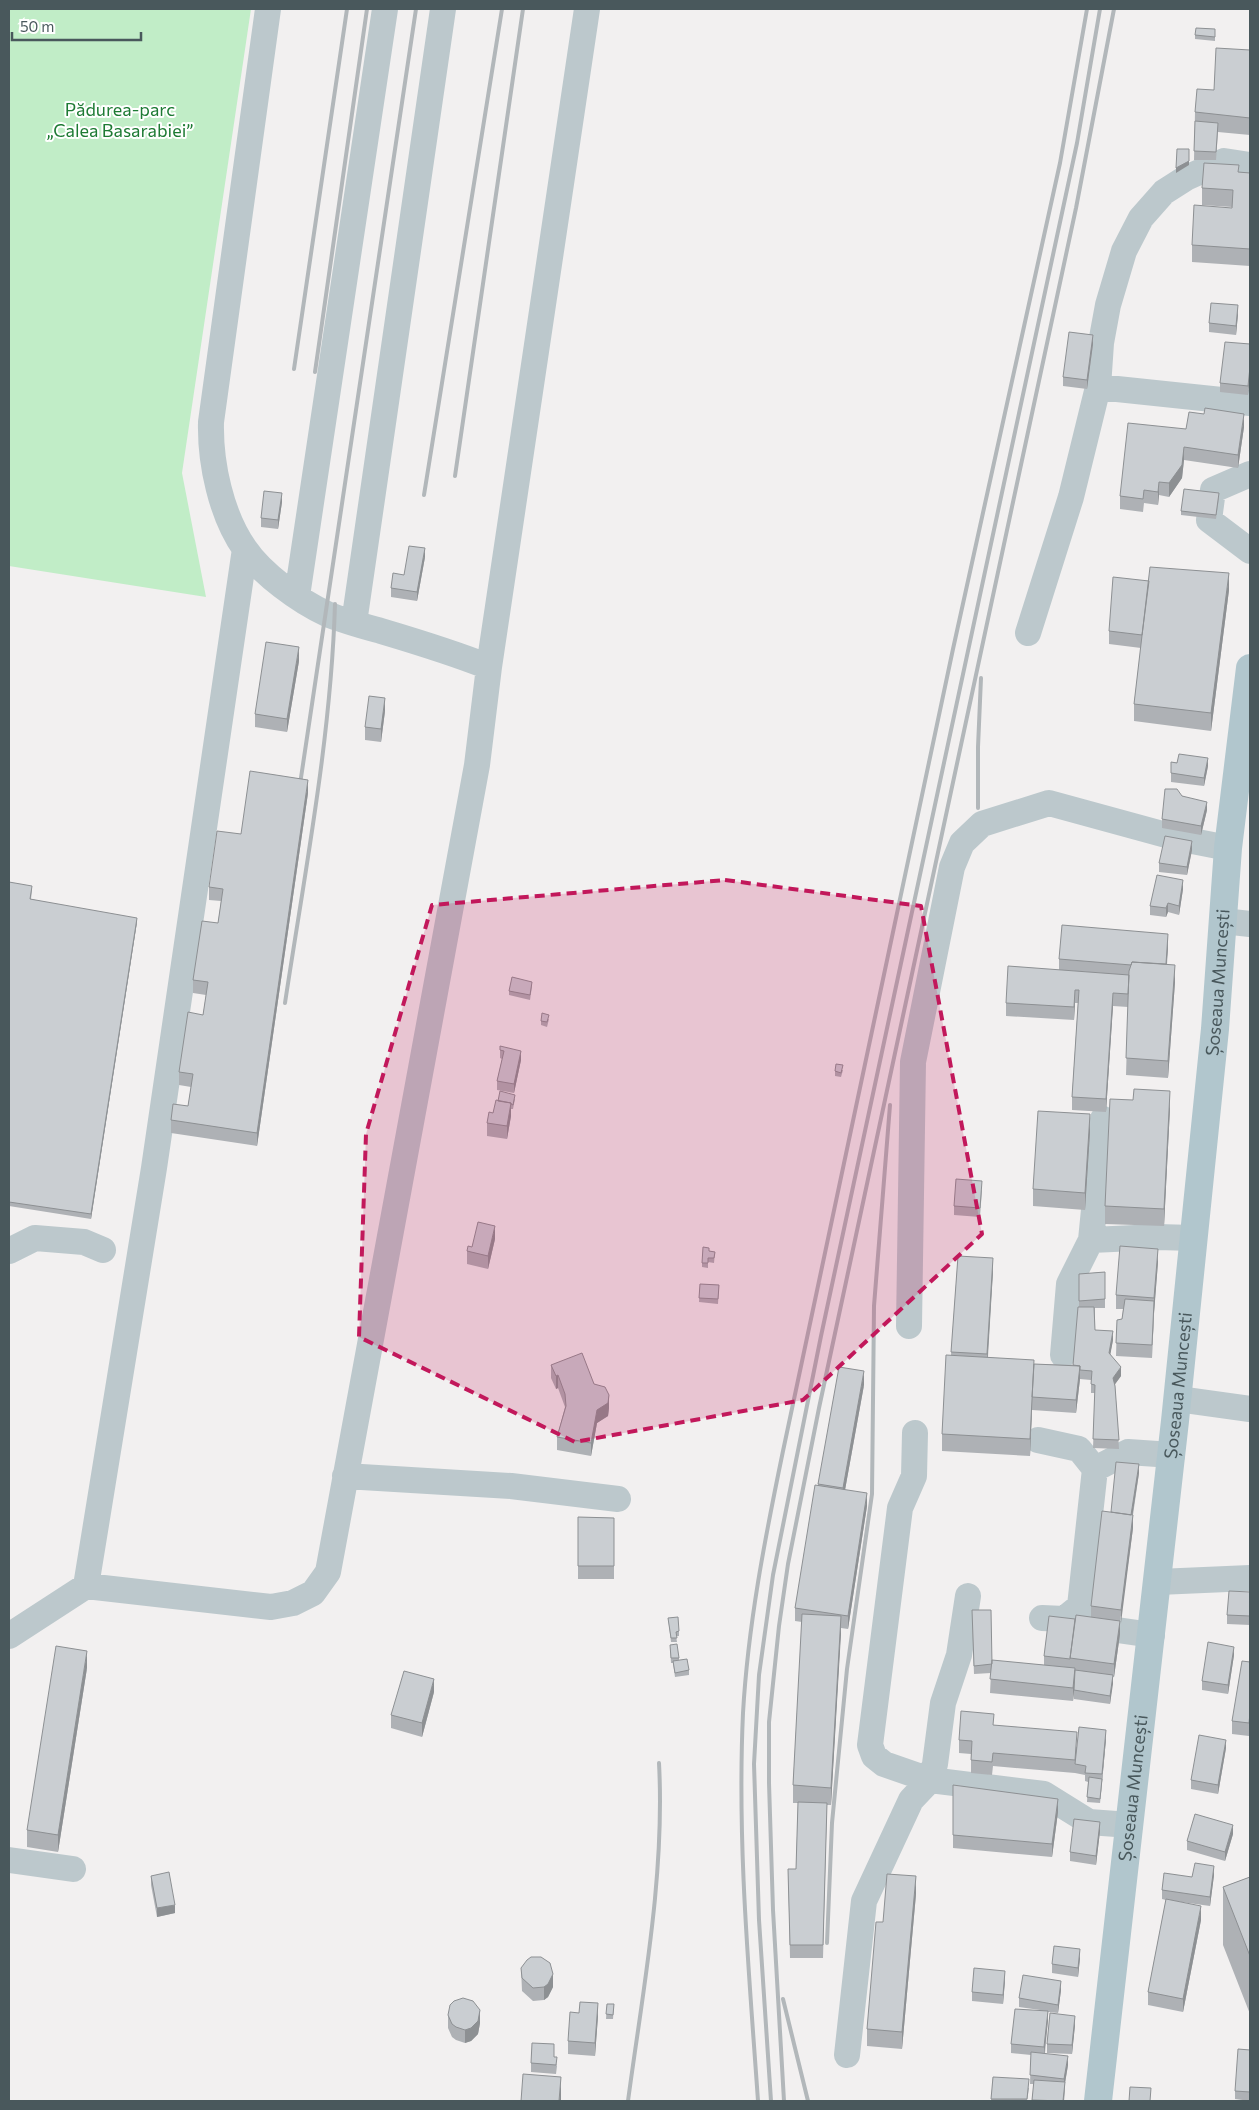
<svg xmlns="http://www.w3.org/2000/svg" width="1259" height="2110" font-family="Commissioner,sans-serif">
	<rect width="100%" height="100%" fill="#f2f0f0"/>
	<path fill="#c1edc7" d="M9,9H251L182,473L206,597L9,566Z"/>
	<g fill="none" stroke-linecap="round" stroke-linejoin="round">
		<path stroke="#bcc8cc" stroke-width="26" d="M268,9L211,422C210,463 221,515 245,549C262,574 299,601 327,614C344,621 363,626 381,631C418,642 454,653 489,667
			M1098,387L1250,403
			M1250,474L1213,490L1209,520L1250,551
			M297,596L385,9
			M354,623L443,9
			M1028,633L1071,497L1098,387L1101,343L1108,305L1124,251L1141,218L1164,192L1186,178L1224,161L1250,165
			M1223,921L1250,924
			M1091,1240L1157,1237L1194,1238
			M9,1251L35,1238L84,1242L103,1250
			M909,1326L913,1062L952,867L962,843L982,824L1049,803L1177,838L1228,848
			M1063,1355L1069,1284L1091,1240L1103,1119
			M1178,1399L1250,1409
			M915,1433L914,1476L900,1508L870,1745L874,1756L884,1764L930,1780L935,1764L943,1703L959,1655L968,1596
			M1038,1440L1079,1449L1095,1469L1128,1452L1172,1455
			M345,1476L511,1486L618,1499
			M1158,1582L1250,1578
			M86,1586L154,1168L245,549
			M1042,1618L1064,1619L1080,1606L1095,1469
			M1087,1619L1110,1629L1152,1635
			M9,1636L86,1586L271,1607L293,1603L313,1593L328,1572L477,765L489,667L587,9
			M9,1860L73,1869
			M847,2055L864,1901L911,1800L930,1780L1044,1794L1089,1822L1130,1825"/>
		<path stroke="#b1c6cd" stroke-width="28" id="s1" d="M1098,2101L1175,1421L1215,1029L1228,848L1250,668"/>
		<path stroke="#b2b7ba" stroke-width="4" d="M294,369L347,9
			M315,372L367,9
			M455,476L523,9
			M424,495L502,9
			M299,791L416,9
			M978,808V747L981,678
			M285,1003C305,871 331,738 335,604
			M827,1943L832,1823L847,1669L872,1494L874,1306L890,1105
			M783,1999L808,2101
			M628,2101C643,1989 665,1876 659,1763
			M758,2101C749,1972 737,1843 743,1713C748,1625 765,1538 783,1451L953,649L1060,163L1087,9
			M771,2101L759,1920L754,1764L759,1675L773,1575L821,1336L1077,143L1100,9
			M784,2101L773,1910L769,1783V1722L779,1626L788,1564L819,1408L1076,208L1114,9"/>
	</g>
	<path fill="#aeb1b5" d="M1215,29V41L1195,39V35Z
		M1250,50V135L1218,132L1216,160H1194L1195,112L1214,90Z
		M1239,172L1250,173V266L1192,262V245L1232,208V207L1202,205V188Z
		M1238,314L1236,335L1209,332V323Z
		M1093,344L1087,389L1063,386V377Z
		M1250,344L1248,395L1220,392V383Z
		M1244,427L1238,468L1184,460L1182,478L1169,497L1159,495L1158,505L1144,503L1143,512L1120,509V496L1186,429Z
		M1219,498L1216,519L1181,515V511Z
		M282,502L278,529L261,527V518Z
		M425,557L417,601L391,597V588Z
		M1229,590L1211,731L1134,721V704L1141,648L1109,644V631Z
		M299,661L287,732L255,727V714Z
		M385,711L381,742L365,740V727Z
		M1171,762L1208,766L1204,786L1171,782Z
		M308,793L257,1146L171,1133V1120L188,1106L191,1087L179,1085V1072L203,1015L206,995L193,993V980L218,923L221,901L209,900V887L241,834Z
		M1182,796L1207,810L1201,835L1162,828V819Z
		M1192,850L1187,875L1159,872V863Z
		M9,882L32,890L31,899L137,922L91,1219L9,1206Z
		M1183,889L1179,915L1168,912L1166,917L1150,915V906Z
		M1168,948L1167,965L1175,982L1168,1078L1126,1075L1128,1007L1113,1006L1106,1112L1072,1110V1097L1078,1003H1075L1074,1020L1006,1016V1003L1059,970V959Z
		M532,986L530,1000L509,995V991Z
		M549,1019L547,1027L541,1025V1021Z
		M500,1046L521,1060L514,1093L497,1090V1081L502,1059L500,1058Z
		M843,1070L841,1077L835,1076V1071Z
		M515,1099L513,1109H511V1116L507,1139L487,1136V1123L493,1113L498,1101Z
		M1133,1100L1170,1108L1164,1226L1105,1224V1206Z
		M1090,1132L1085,1210L1033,1206V1189Z
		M982,1190L980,1217L954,1215V1206Z
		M495,1239L488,1269L467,1264V1251Z
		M709,1251L715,1252L714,1263L708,1262V1268L702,1267V1263Z
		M958,1256L993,1271L988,1357L1034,1364L1073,1365L1079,1307V1274L1105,1272V1308H1095V1330L1113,1340L1110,1354L1121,1376L1115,1384L1119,1449L1093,1448L1095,1393H1091V1380L1080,1379L1076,1413L1032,1410V1409L1030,1456L942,1451V1434L951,1355Z
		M1158,1262L1154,1311L1152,1358L1116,1356L1117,1320L1122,1319L1123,1309H1116V1295Z
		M700,1284L719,1285L718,1304L699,1302Z
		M551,1365L594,1384L609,1408L608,1416L597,1423L591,1456L557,1450V1437L565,1407L558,1388L556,1389L551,1378Z
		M864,1385L845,1490L867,1506L848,1629L841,1628L831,1805H827L823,1958H790L788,1869H796L798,1803H793V1785L802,1622L795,1621V1608L818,1484Z
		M1139,1473L1133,1515V1528L1120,1623V1634L1114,1677H1113L1110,1704L1074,1699V1691L1073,1701L990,1693L991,1673L974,1674L972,1619L992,1661L1044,1665V1656L1075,1619L1091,1617V1606L1111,1512Z
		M578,1517L614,1518V1579H578Z
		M1250,1592V1625L1227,1624V1615Z
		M668,1618L679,1631V1636H676L677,1642H671Z
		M670,1645L679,1658V1660L689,1670V1675L675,1677L673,1663H671Z
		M1234,1655L1228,1694L1202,1690V1681Z
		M1250,1662L1249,1736L1232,1734V1721Z
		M87,1668L58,1852L27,1847V1830Z
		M434,1692L422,1737L391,1728V1715Z
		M994,1725L1077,1747L1106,1739L1100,1803L1087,1802L1088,1782L1085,1781V1775L1075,1773L993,1766L992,1775L971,1773V1754L959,1753V1740Z
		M1226,1748L1218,1794L1191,1789V1780Z
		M1058,1812L1052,1857L953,1848V1835Z
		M1100,1831L1096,1865L1070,1861V1852Z
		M1233,1834L1225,1861L1187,1850V1841Z
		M1214,1875L1210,1906L1174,1901L1201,1920L1183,2012L1148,2005V1992L1166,1900L1162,1899V1890L1192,1877Z
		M151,1876L175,1913L157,1917L151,1885Z
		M1250,1877V2014L1223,1945V1887Z
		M916,1894L902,2049L867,2046V2029L883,1922Z
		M1080,1958L1078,1977L1052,1973V1964Z
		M521,1968L553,1987L548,1997L544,2000L533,2001L522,1991Z
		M1005,1980L1003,2004L972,2001V1992Z
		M1061,1990L1058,2013L1048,2012V2020L1045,2053L1068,2065L1065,2083L1064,2101H1032L1034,2084H1030L1031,2055L1011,2053V2044L1040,2010L1019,2007V1998Z
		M607,2004H614L613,2019H606Z
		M579,2013L598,2016L595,2056L568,2054V2041Z
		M448,2015L480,2023L478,2034L471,2041L465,2043L456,2040L452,2037L448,2028Z
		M1075,2025L1072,2054L1047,2053V2044Z
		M1250,2050V2101L1235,2099V2091Z
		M554,2057L557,2066L556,2074L531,2072V2063Z
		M993,2077L1029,2088L1027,2101H991Z"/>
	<path fill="#8d9093" d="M1189,149V165L1176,173V168Z
		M1238,305V314L1236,335V326Z
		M1093,335V344L1087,389V380Z
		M1250,367V376L1248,395V386Z
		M1244,414V427L1238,468V455Z
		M1184,447V460L1182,478L1169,497V483Z
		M1159,482V495L1158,505V492Z
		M282,493V502L278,529V520Z
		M425,548V557L417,601V592Z
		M1229,573V590L1211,731V713Z
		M299,647V661L287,732V719Z
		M385,698V711L381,742V729Z
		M1208,758V766L1204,786V778Z
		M308,780V793L257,1146V1133Z
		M1207,802V810L1201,835V826Z
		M1192,841V850L1187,875V867Z
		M1183,880V889L1179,915V906Z
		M1168,903V912L1166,917V908Z
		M137,918V922L91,1219V1214Z
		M1168,934V948L1165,981V968Z
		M1175,965V982L1168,1078V1061Z
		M1075,990V1003L1074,1020V1007Z
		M1113,993V1006L1106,1112V1099Z
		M521,1051V1060L514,1093V1084Z
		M1170,1091V1108L1164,1226V1209Z
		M511,1103V1116L507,1139V1126Z
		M1090,1114V1132L1085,1210V1193Z
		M495,1226V1239L488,1269V1256Z
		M1158,1249V1262L1154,1314L1152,1358L1154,1298Z
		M993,1258V1271L987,1367V1354Z
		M1113,1331V1340L1109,1362V1353Z
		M1080,1366V1379L1076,1413V1400Z
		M1121,1367V1376L1113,1387V1378Z
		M864,1371V1385L843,1501V1488Z
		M558,1375V1388L556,1389V1376Z
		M609,1395V1408L608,1416L597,1423L591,1456V1443L597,1410Z
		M1032,1397V1409L1030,1456V1439Z
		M1139,1464V1473L1131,1524V1516Z
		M867,1493V1506L848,1629V1616Z
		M1133,1515V1528L1121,1623V1610Z
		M841,1616V1634L831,1805V1788Z
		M1120,1621V1634L1114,1677V1664Z
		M1234,1647V1655L1228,1694V1685Z
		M87,1651V1668L58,1852V1835Z
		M1075,1668V1681L1073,1701V1688Z
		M1113,1675V1684L1110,1704V1696Z
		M434,1679V1692L422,1737V1723Z
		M1250,1713V1726L1249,1736V1723Z
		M1106,1730V1739L1102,1783L1100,1803Z
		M1226,1740V1748L1218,1794V1785Z
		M1058,1799V1812L1052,1857V1844Z
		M1100,1822V1831L1096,1865V1856Z
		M1233,1825V1834L1225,1861V1852Z
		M1214,1866V1875L1210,1906V1897Z
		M916,1876V1894L902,2049V2032Z
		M175,1905V1913L157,1917V1908Z
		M1201,1906V1920L1183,2012V1999Z
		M1080,1949V1958L1078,1977V1968Z
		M1005,1971V1980L1003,2004V1995Z
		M553,1974V1987L548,1997L544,2000V1987Z
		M1061,1981V1990L1058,2013V2005Z
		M598,2003V2016L595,2056V2043Z
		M480,2010V2023L478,2034L471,2041L465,2043V2030Z
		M1048,2011V2020L1044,2056V2047Z
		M1075,2016V2025L1072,2054V2045Z
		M1068,2056V2065L1065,2083L1064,2101H1063L1064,2079Z
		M561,2077V2101H559Z"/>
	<path fill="#caced2" stroke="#8d9093" d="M1196,28L1215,29V37L1195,35Z
		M1216,48L1250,50V118L1195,112L1197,89L1214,90Z
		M1195,121L1218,123L1216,152L1194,151Z
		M1177,149H1189V161L1176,168Z
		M1204,163L1239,165L1238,172L1250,173V249L1192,245L1194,205L1232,208L1233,190L1202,188Z
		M1211,303L1238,305L1236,326L1209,323Z
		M1069,332L1093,335L1087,380L1063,377Z
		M1225,342L1250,344V367L1248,386L1220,383Z
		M1205,408L1244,414L1238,455L1184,447L1182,465L1169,483L1159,482L1158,492L1144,490L1143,499L1120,496L1128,423L1186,429L1189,412L1204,414Z
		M1184,489L1219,493L1216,515L1181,511Z
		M264,491L282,493L278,520L261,518Z
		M409,546L425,548L417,592L391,588L393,573L404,575Z
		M1150,567L1229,573L1211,713L1134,704Z
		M1113,577L1149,581L1142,635L1109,631Z
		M266,642L299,647L287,719L255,714Z
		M369,696L385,698L381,729L365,727Z
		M1179,754L1208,758L1204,778L1171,773V762L1177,763Z
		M250,771L308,780L257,1133L171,1120L173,1104L188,1106L193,1074L179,1072L188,1012L203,1015L208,982L193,980L202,921L218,923L223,889L209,887L217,831L241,834Z
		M1165,789H1177L1182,796L1207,802L1201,826L1162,819Z
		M1165,836L1192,841L1187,867L1159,863Z
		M1157,875L1183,880L1179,906L1168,903L1166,908L1150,906Z
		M9,882L32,886L30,899L137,918L91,1214L9,1202Z
		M1062,925L1168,934L1166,964L1132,962L1131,965L1059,959Z
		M1132,962L1175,965L1168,1061L1126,1058L1129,971Z
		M1008,966L1129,975L1128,994L1113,993L1106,1099L1072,1097L1079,990H1075L1074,1007L1006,1003Z
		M512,977L532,982L530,995L509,991Z
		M542,1013L549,1015L547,1022L541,1021Z
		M500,1046L521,1051L514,1084L497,1081L504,1051L500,1050Z
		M836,1064L843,1065L841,1073L835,1071Z
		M1134,1089L1170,1091L1164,1209L1105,1206L1110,1099L1133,1100Z
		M500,1091L515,1095L513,1105L511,1104V1103L498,1101Z
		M496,1100L511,1103L507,1126L487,1123L489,1112L493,1113Z
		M1038,1111L1090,1114L1085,1193L1033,1189Z
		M956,1179L982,1181L980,1208L954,1206Z
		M478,1222L495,1226L488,1256L467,1251L468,1246L472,1247Z
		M1120,1246L1158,1249L1154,1298L1116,1295Z
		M703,1247L709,1248V1251L715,1252L714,1258H708V1263H702Z
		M958,1256L993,1258L987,1354L951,1352Z
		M1105,1272V1299L1079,1301V1274Z
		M700,1284L719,1285L718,1299L699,1298Z
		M1125,1299L1154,1301L1152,1345L1116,1343L1117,1320L1122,1319Z
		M1078,1307H1094L1095,1330L1113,1331L1109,1353L1121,1367L1113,1378L1115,1386L1119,1440L1093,1439L1095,1385L1091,1384L1092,1371L1080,1370V1366L1073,1365Z
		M582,1353L594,1384L605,1387L609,1395L608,1403L597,1410L591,1443L557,1437L566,1406L565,1394L558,1375L556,1376L551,1365Z
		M946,1355L1034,1360L1030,1439L942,1434Z
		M1034,1364L1080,1366L1076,1400L1032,1397Z
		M839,1367L864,1371L843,1488L818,1484Z
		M1116,1462L1139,1464L1131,1515L1111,1512Z
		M815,1485L867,1493L848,1616L795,1608Z
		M1102,1511L1133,1515L1121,1610L1091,1606Z
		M578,1517L614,1518V1566H578Z
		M1229,1591L1250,1592V1616L1227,1615Z
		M972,1610H991L992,1664L974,1666Z
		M802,1614L841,1616L831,1788L793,1785Z
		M1076,1615L1120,1621L1114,1664L1070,1658Z
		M1049,1616L1075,1619L1070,1659L1044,1656Z
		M678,1617L679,1631L676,1632L677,1638H671L668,1618Z
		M1208,1642L1234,1647L1228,1685L1202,1681Z
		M677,1644L679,1658H671L670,1645Z
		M56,1646L87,1651L58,1835L27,1830Z
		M687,1659L689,1670L675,1673L673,1661Z
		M992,1660L1075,1668L1073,1688L990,1679Z
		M1242,1661L1250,1662V1713L1249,1723L1232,1721Z
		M1075,1670L1113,1675L1110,1696L1074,1690Z
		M404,1671L434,1679L422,1723L391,1715Z
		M961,1711L994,1714L993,1725L1077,1732L1075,1760L993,1753L992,1762L971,1760L972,1741L959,1740Z
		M1079,1727L1106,1730L1102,1774L1085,1773L1086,1766L1075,1764Z
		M1199,1735L1226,1740L1218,1785L1191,1780Z
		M1089,1777L1102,1779L1100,1799L1087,1797Z
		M953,1785L1058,1799L1052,1844L953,1835Z
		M798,1802L827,1803L823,1945H790L788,1869H796Z
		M1195,1814L1233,1825L1225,1852L1187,1841Z
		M1074,1819L1100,1822L1096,1856L1070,1852Z
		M1195,1863L1214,1866L1210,1897L1162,1890L1164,1873L1192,1877Z
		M169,1872L175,1905L157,1908L151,1876Z
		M887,1874L916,1876L902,2032L867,2029L876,1922H883Z
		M1250,1877V1956L1223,1887Z
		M1166,1899L1201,1906L1183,1999L1148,1992Z
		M1054,1946L1080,1949L1078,1968L1052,1964Z
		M531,1957H541L550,1963L553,1974L548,1984L544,1987L533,1988L522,1978L521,1968L527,1960Z
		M974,1968L1005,1971L1003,1995L972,1992Z
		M1023,1975L1061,1981L1058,2005L1019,1998Z
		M463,1998L473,2001L480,2010L478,2021L471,2028L465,2030L456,2027L452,2024L448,2015L450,2005L454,2001Z
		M580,2002L598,2003L595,2043L568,2041L570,2012L579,2013Z
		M607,2004H614L613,2015L606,2014Z
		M1015,2009L1048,2011L1044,2047L1011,2044Z
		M1050,2013L1075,2016L1072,2045L1047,2044Z
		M532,2043L554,2044V2057H557L556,2065L531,2063Z
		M1238,2049L1250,2050V2092L1235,2091Z
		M1031,2052L1068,2056L1064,2079L1030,2075Z
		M523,2074L561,2077L559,2101H521Z
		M993,2077L1029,2079L1027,2099H991Z
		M1034,2080L1065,2082L1063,2101L1032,2100Z
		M1130,2087L1151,2088L1150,2101H1129Z"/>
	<path fill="#c2185b" fill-opacity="0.2" stroke="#c2185b" stroke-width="4" stroke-dasharray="10 6" stroke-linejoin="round" d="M725,880L921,906L982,1234L803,1400L575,1442L359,1337L366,1134L432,905Z"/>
	<g text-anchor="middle" stroke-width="4" stroke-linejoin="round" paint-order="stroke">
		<g font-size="18" fill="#1d7a33" stroke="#fff">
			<text x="120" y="116">Pădurea-parc<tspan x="120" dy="21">„Calea Basarabiei”</tspan></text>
		</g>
		<g font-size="18" fill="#49585c" stroke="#fff">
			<text dy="6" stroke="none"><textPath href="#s1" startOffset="1125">Șoseaua Muncești</textPath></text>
			<text dy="6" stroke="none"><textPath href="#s1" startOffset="720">Șoseaua Muncești</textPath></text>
			<text dy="6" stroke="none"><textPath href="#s1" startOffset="315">Șoseaua Muncești</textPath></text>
		</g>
	</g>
	<rect width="1259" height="2110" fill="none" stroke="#49585c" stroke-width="20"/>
	<path d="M12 32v8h129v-8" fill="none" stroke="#49585c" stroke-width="2.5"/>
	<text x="20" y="32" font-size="15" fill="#49585c" stroke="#ffffff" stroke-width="4" paint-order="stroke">50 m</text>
</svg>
